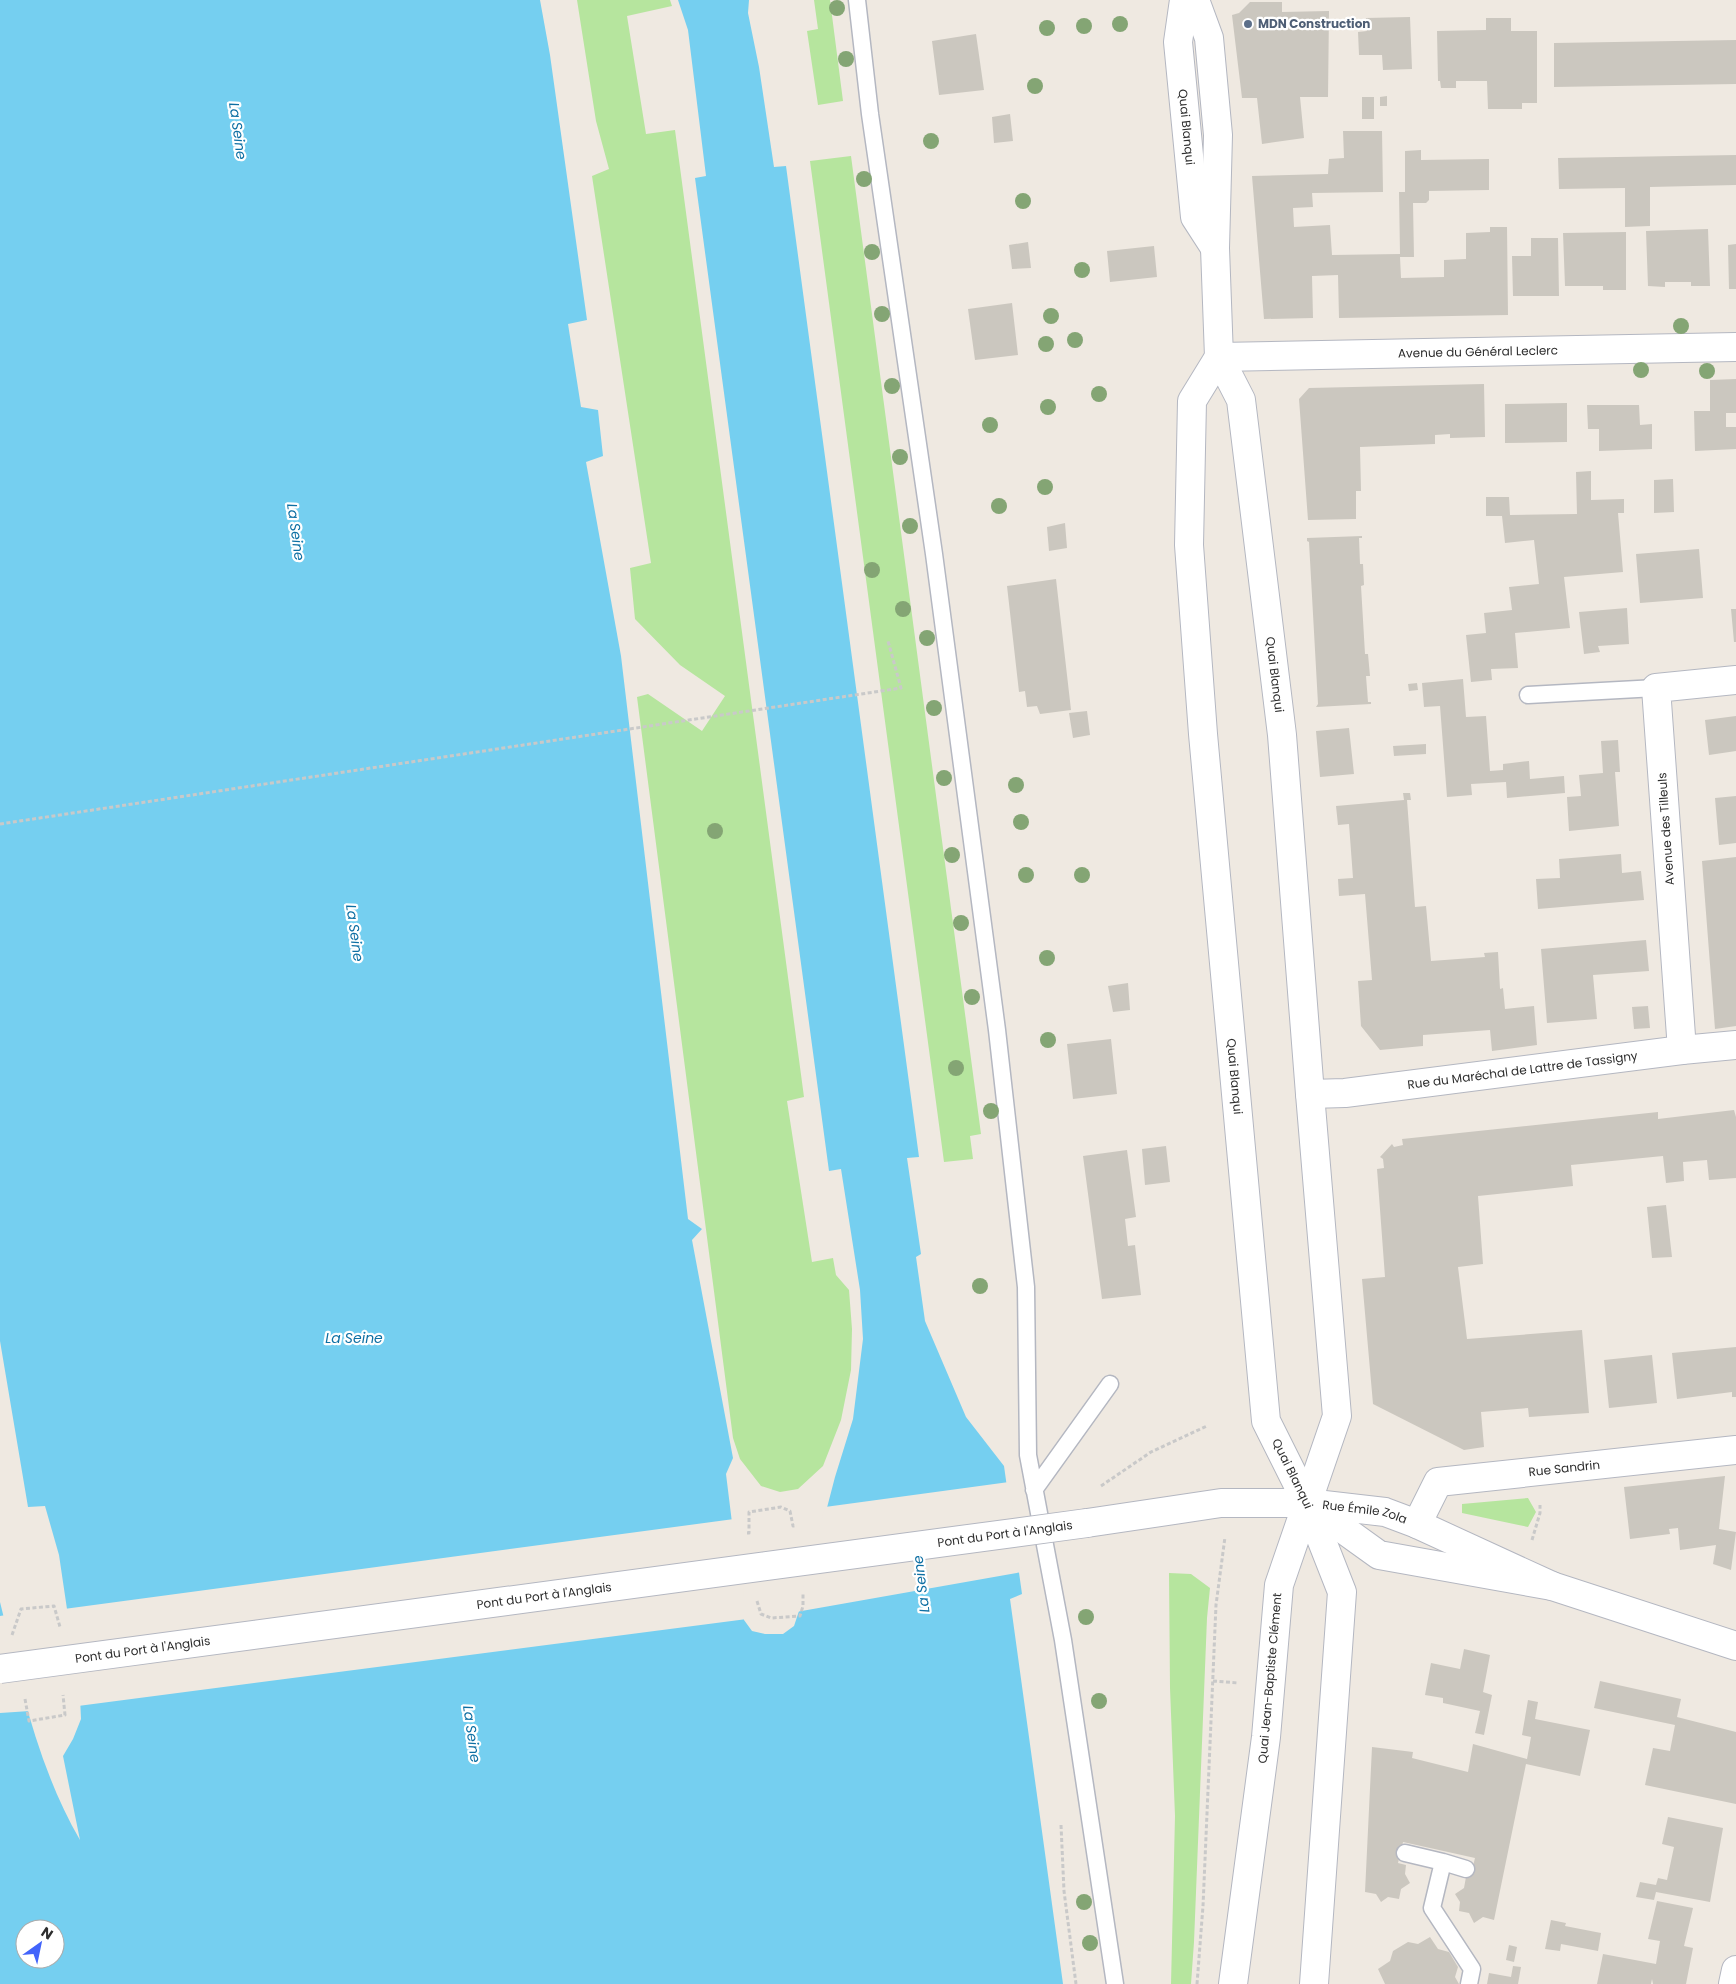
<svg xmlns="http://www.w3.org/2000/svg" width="1736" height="1984" font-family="Poppins,sans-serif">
	<rect width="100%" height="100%" fill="#efe9e1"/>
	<path fill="#b6e59e" d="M577,0H670L672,6L627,16L646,134L675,130L804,1097L787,1101L812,1262L833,1258L836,1275L849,1290L852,1329L851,1370L841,1420L823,1466L798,1489L780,1492L761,1486L740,1459L733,1438L637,697L648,694L702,731L725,696L680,665L635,619L630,568L651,563L592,176L609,169L596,121Z
		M814,0H830L843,101L818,105L807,31L818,29Z
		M851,156L981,1134L970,1136L973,1159L944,1162L810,161Z
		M1528,1498L1536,1512L1528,1527L1462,1513V1504Z
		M1169,1573L1191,1574L1210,1588L1207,1618L1194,1942L1191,1984H1171L1175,1816L1170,1688Z"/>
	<path fill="#75cff0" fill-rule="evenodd" d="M0,0H540L550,55L587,320L568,324L581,407L598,410L603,456L586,462L621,656L688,1219L702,1229L692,1240L733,1458L726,1474L744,1620L752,1631L765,1634H783L794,1626L804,1596L835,1477L853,1419L863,1339L860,1290L841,1169L829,1171L695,178L706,176L688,30L678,0H749L748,13L759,67L774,167L786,166L919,1157L907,1158L921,1254L916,1257L925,1321L966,1417L1004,1466L1022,1594L1010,1599L1063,1984H0V1602C20,1683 38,1768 80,1840L63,1756L73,1739L81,1719L80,1697L59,1555L45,1506L28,1507L0,1341ZM25,1929H55V1959H25Z"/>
	<path fill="#efe9e1" d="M1009,1482L1022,1572L796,1612L825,1507Z
		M734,1519L747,1619L78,1706L64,1609Z
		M6,1615L27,1704L30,1711L0,1713V1616Z"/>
	<path fill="#cbc7bf" d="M1250,2H1282V12L1329,11L1328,97H1300L1304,138L1262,144L1257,98H1242L1232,15L1239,13Z
		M1410,17L1412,69L1383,70L1382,55H1359L1358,32L1367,31L1366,18Z
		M1486,18H1511V31H1537V103H1522V109H1488L1487,81H1456V88H1441L1440,81H1438L1437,31L1486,30Z
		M976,34L984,90L939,95L932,41Z
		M1736,40V84L1554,87V43Z
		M1387,96V106H1380V97Z
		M1362,97H1374V119H1362Z
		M1010,114L1013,141L994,143L992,117Z
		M1343,131H1382L1383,192L1312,193L1313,207L1293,208L1294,227L1330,225L1332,255L1400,254L1399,192H1405V151L1421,150V160L1489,159V190L1429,191V200L1426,203H1413L1414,257H1400L1401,278L1444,277V260L1466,259V233L1490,232V227H1507L1508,315L1339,318L1338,275L1312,276L1313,318L1264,319L1252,176L1328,174L1329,159L1344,158Z
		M1736,155V185L1650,187V226L1625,227V188L1559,189L1558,158Z
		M1708,229L1710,286H1691V282H1665V287L1648,286L1646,231Z
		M1626,232V290H1603V286H1565L1563,233Z
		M1531,238H1558L1559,296H1513L1512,256H1531Z
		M1028,242L1031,268L1012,269L1009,245Z
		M1736,244V289H1729L1728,245Z
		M1154,246L1157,277L1110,282L1107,251Z
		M1012,303L1018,355L975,360L968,309Z
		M1736,379V413H1726V427H1736V449L1695,451L1694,411H1710V380Z
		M1484,384L1485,437L1450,438V434L1435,435V444L1360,447L1361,491H1356V519L1308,520L1299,399L1309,388Z
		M1567,403V442L1505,443V404Z
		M1587,405H1639L1640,425L1652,424V449L1599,451V429H1588Z
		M1591,471V500L1624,499V513H1618L1623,572L1564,577L1570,628L1515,633L1518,668L1491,669L1492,680L1471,682L1466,635L1486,633L1484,613L1512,610L1509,587L1539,584L1534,540L1505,543L1502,516H1486V497H1509L1510,515L1577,514L1576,472Z
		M1673,479L1674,512L1654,513V480Z
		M1065,523L1067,548L1049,551L1047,527Z
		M1362,536V538H1359L1360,564H1363L1364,585L1361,586L1365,654H1368L1370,676H1366L1368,702H1371V704L1316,707L1318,704L1309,542L1307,541V538Z
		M1699,549L1703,598L1640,603L1636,554Z
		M1056,579L1071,710L1040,714L1037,706L1027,707L1025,691L1019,692L1007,586Z
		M1627,608L1629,644L1598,646L1600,652L1584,654L1579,612Z
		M1731,609H1736V642H1734Z
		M1463,679L1466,717L1486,716L1490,771L1503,770V764L1529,761L1530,779L1564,776L1565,793L1507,798L1506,782L1471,784L1472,795L1447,797L1440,706L1424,707L1422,683Z
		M1417,683L1418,690L1409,691L1408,684Z
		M1087,711L1090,735L1073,738L1069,713Z
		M1736,716V751L1709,755L1705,720Z
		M1349,728L1354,774L1320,777L1316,731Z
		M1618,740L1620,772H1615L1619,826L1569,831L1567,797L1581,796L1579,775L1603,773L1601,741Z
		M1426,744V754L1394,756L1393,746Z
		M1403,793H1410L1411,800H1407L1415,907L1426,906L1431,961L1485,957L1484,953L1498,952L1500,989L1503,988L1505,1009L1534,1006L1537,1045L1492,1051L1490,1030L1423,1035V1046L1380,1050L1361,1026L1358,981L1372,980L1365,894L1339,896L1338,879L1353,878L1349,824L1338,825L1336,806L1404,800Z
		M1736,796V843L1719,845L1715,798Z
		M1621,854L1622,873L1641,871L1644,900L1538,909L1536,879L1560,878L1559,859Z
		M1736,857V1026L1715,1029L1702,861Z
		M1646,940L1649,971L1593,975L1597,1019L1547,1023L1541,949Z
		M1128,983L1130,1010L1113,1012L1108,986Z
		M1648,1006L1650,1028L1634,1029L1632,1007Z
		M1111,1039L1117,1094L1073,1099L1067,1044Z
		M1734,1110L1736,1117V1178L1709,1180L1707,1160L1683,1162L1684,1181L1666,1183L1663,1156L1571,1165L1573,1186L1478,1196L1483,1264L1458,1267L1467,1339L1582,1330L1589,1413L1529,1417L1528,1408L1481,1412L1484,1447L1464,1450L1373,1404L1362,1279L1385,1277L1377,1169L1384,1168L1383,1159L1380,1157L1392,1144L1394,1147L1403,1145L1402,1139L1658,1112V1119Z
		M1166,1146L1170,1182L1145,1185L1142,1149Z
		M1127,1150L1136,1217L1125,1219L1128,1246L1135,1245L1141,1295L1102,1299L1083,1156Z
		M1666,1205L1672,1257L1652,1258L1647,1207Z
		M1736,1347V1397H1732V1392L1677,1399L1672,1353Z
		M1652,1355L1657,1403L1609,1408L1604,1360Z
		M1725,1476L1719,1529L1736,1532L1731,1570L1713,1564L1716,1545L1680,1550L1678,1528L1669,1529L1670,1534L1630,1539L1624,1487Z
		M1464,1649L1490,1655L1483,1692L1492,1695L1484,1735L1475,1733L1480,1711L1443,1703V1698L1425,1695L1431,1663L1460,1669Z
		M1600,1681L1681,1699L1677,1717L1736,1732V1804L1645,1785L1653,1748L1670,1751L1675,1725L1594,1708Z
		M1528,1700L1538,1702L1535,1719L1590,1730L1580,1776L1526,1764L1494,1920L1483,1917L1474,1923L1469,1913L1459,1911L1460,1902L1455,1894L1464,1888L1466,1877L1470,1878L1475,1858L1403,1842L1398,1863L1406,1865L1405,1874L1410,1883L1401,1889L1399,1899L1388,1897L1381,1902L1376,1894L1365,1892L1372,1747L1413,1752L1412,1758L1468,1772L1473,1744L1527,1759L1531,1737L1522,1735Z
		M1668,1817L1723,1828L1710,1902L1656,1892L1654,1900L1636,1897L1640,1882L1656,1885L1658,1878L1667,1880L1674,1847L1662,1844Z
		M1657,1901L1693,1908L1684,1946L1693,1948L1686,1984H1653L1652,1979L1651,1984H1597L1603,1954L1656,1964L1660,1941L1648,1939Z
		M1551,1920L1566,1923L1565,1926L1601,1933L1598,1951L1561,1944L1560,1951L1545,1949Z
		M1430,1937L1438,1949L1449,1952L1458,1967L1455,1977L1459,1984H1385L1378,1969L1390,1961L1393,1951L1408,1942L1418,1944Z
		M1509,1945L1517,1947L1514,1962L1506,1960Z
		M1513,1966L1521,1967L1518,1984H1487L1489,1973L1511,1977Z"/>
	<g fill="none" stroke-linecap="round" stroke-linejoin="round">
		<g stroke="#b4b7c1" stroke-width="19">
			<path id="lane" d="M857,0L870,114L934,554L997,1030L1026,1287L1028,1455L1063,1640L1115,1984
				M1528,695L1656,688
				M1034,1490L1110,1384
				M1405,1853L1443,1862
				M1466,1869L1443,1862L1432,1908L1472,1969L1469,1984"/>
		</g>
		<g stroke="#b4b7c1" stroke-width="30">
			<g id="street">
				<path id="s1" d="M1219,357L1736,347"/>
				<path d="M1682,1050L1656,688L1736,680"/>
				<path id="s2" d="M1310,1094L1345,1093L1682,1050L1736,1045"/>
				<path id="s3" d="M1417,1524L1438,1482L1736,1450"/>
				<path d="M1733,1984L1736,1970"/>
			</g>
		</g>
		<g stroke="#b4b7c1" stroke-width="30">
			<g id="secondary">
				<path id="s4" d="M1184,0L1178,42L1195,217L1215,248"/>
				<path id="s5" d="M1195,0L1209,38L1218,135L1215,248L1219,357L1241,400L1282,735L1310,1094L1337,1416L1279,1585L1266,1737L1233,1984"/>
				<path id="s6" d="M1219,357L1192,401L1189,545L1203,734L1266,1421L1307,1503L1342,1592L1314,1984"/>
				<path d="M1308,1504L1379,1555L1552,1586L1736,1646"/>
				<path id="s7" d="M1087,1523L1221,1503H1307L1385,1512L1417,1524L1552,1586"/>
			</g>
		</g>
		<path stroke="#c9c9c9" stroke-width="3" stroke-dasharray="4 2.5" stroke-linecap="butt" d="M0,824L901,688L888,641
			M1101,1486L1151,1452L1207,1426
			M1532,1540L1540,1513V1505
			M1213,1681L1238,1683
			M1061,1825L1064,1891L1076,1984
			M1197,1984L1203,1906L1216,1605L1225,1537"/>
		<use href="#lane" stroke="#fff" stroke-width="16"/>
		<use href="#street" stroke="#fff" stroke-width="28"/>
		<use href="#secondary" stroke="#fff" stroke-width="28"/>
		<g stroke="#b4b7c1" stroke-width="30" stroke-linecap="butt">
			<g id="secondary-bridge">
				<path id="s8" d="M0,1669L1087,1523"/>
			</g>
		</g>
		<path stroke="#c9c9c9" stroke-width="3" stroke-dasharray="4 2.5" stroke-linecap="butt" d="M747,1533H749V1512L781,1507L790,1511L793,1526H797
			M757,1601L761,1614L771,1618L800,1616L803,1606V1594
			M12,1635L21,1609L54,1606L60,1627
			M25,1699L29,1721L65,1715L63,1695"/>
		<use href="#secondary-bridge" stroke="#fff" stroke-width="28"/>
	</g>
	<g fill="#84a574">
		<circle cx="837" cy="8" r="8"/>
		<circle cx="1120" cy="24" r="8"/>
		<circle cx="1084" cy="26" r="8"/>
		<circle cx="1047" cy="28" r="8"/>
		<circle cx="846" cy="59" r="8"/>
		<circle cx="1035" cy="86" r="8"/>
		<circle cx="931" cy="141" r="8"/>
		<circle cx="864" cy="179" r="8"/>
		<circle cx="1023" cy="201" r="8"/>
		<circle cx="872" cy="252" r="8"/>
		<circle cx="1082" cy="270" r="8"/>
		<circle cx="882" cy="314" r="8"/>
		<circle cx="1051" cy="316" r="8"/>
		<circle cx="1681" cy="326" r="8"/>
		<circle cx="1075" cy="340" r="8"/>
		<circle cx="1046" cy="344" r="8"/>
		<circle cx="1641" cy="370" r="8"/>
		<circle cx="1707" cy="371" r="8"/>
		<circle cx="892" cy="386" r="8"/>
		<circle cx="1099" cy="394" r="8"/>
		<circle cx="1048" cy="407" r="8"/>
		<circle cx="990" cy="425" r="8"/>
		<circle cx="900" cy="457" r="8"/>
		<circle cx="1045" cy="487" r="8"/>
		<circle cx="999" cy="506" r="8"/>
		<circle cx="910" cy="526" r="8"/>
		<circle cx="872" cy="570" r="8"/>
		<circle cx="903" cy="609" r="8"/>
		<circle cx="927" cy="638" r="8"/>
		<circle cx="934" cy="708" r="8"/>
		<circle cx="944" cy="778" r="8"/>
		<circle cx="1016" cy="785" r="8"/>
		<circle cx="1021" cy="822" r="8"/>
		<circle cx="715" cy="831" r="8"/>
		<circle cx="952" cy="855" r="8"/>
		<circle cx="1026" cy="875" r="8"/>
		<circle cx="1082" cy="875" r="8"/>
		<circle cx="961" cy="923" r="8"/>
		<circle cx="1047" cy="958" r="8"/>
		<circle cx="972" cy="997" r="8"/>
		<circle cx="1048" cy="1040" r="8"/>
		<circle cx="956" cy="1068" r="8"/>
		<circle cx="991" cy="1111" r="8"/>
		<circle cx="980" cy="1286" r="8"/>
		<circle cx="1086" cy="1617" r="8"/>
		<circle cx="1099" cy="1701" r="8"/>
		<circle cx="1084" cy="1902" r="8"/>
		<circle cx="1090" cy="1943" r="8"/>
	</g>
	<circle fill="#5c6f8a" stroke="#fff" stroke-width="2" cx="1248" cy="24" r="5"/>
	<g text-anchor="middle" stroke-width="4.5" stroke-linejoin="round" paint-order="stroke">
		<g font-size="12" font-weight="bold" fill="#4e5e75" stroke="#fff" text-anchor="start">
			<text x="1258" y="28">MDN Construction</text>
		</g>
		<g font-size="12" fill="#2e2e2e" stroke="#fff">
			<text dy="4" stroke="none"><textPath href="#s4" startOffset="128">Quai Blanqui</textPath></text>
			<text dy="4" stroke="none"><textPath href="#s1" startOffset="259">Avenue du Général Leclerc</textPath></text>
			<text dy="4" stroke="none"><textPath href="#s5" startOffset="685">Quai Blanqui</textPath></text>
			<text transform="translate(1666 829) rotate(-94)" y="4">Avenue des Tilleuls</text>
			<text dy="4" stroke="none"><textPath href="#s2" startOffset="214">Rue du Maréchal de Lattre de Tassigny</textPath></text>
			<text dy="4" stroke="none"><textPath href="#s6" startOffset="729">Quai Blanqui</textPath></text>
			<text dy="4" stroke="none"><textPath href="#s6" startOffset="1134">Quai Blanqui</textPath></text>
			<text dy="4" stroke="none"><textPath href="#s3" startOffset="174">Rue Sandrin</textPath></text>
			<text dy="4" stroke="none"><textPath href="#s7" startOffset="280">Rue Émile Zola</textPath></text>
			<text dy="4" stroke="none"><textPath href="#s8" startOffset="1014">Pont du Port à l'Anglais</textPath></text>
			<text dy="4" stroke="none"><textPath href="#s8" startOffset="549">Pont du Port à l'Anglais</textPath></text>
			<text dy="4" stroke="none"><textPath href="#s8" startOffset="144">Pont du Port à l'Anglais</textPath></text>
			<text transform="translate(1270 1678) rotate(-85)" y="4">Quai Jean-Baptiste Clément</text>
		</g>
		<g font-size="14" font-style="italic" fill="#0d6fa3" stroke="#fff">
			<text transform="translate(238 131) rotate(82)" y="5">La Seine</text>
			<text transform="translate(296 532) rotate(82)" y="5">La Seine</text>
			<text transform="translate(355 933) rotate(82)" y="5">La Seine</text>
			<text x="354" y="1343">La Seine</text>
			<text transform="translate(921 1584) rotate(-97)" y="5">La Seine</text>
			<text transform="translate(472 1734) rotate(82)" y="5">La Seine</text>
		</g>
	</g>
	<g transform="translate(40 1944) rotate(33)"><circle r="24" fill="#ffffff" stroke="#ababab"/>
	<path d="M0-4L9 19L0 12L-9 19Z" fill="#4264fb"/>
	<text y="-8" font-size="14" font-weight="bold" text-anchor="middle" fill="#2e2e2e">N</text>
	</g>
</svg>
